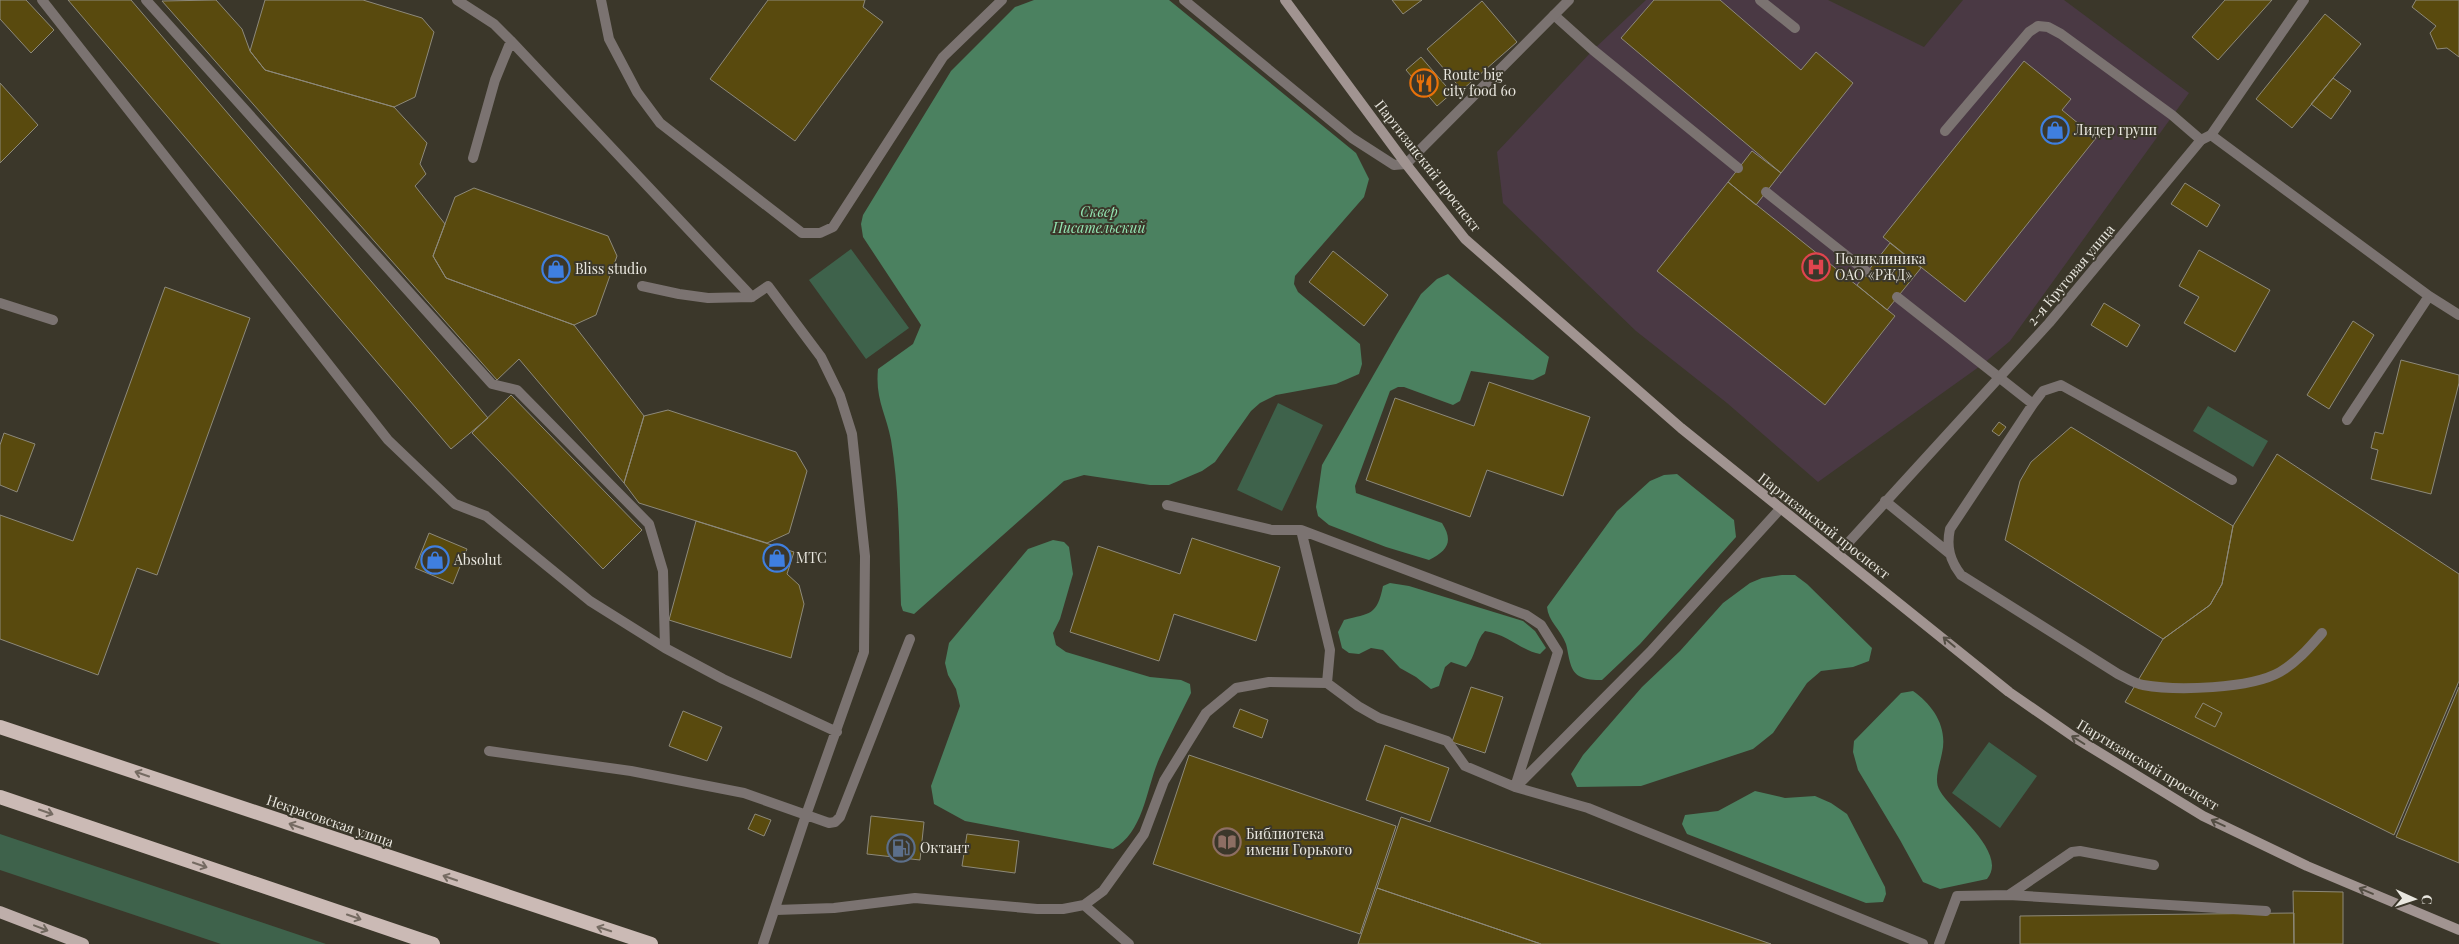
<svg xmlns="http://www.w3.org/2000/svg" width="2459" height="944" font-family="'Playfair Display',serif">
	<rect width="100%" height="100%" fill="#3b372a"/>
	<path fill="#4a3944" d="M1646,0H1828L1924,47L1963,0H2064L2189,93L2010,341L1983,364L1818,482L1727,403L1636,331L1503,203L1497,152L1593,50Z"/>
	<path fill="#3e624b" d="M851,249L909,328L866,359L809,280Z
		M1278,403L1323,425L1282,511L1237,490Z
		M2208,406L2268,441L2253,467L2193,431Z
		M1989,742L2037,776L2000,828L1952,793Z
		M0,834L326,944H221L0,870Z"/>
	<path fill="#4b8160" d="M1034,0H1169L1356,153L1369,179L1364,197L1295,276L1294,284L1298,292L1360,344L1362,364L1359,374L1336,384L1276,395L1260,403L1251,411L1215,462L1202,471L1169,485H1150L1084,475L1064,481L914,614L903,611L901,605C899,550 900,494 891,440C886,413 875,399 878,369L913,344L921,325L863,237L861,224L863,215L951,71L1015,7Z
		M1448,274L1549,357L1545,374L1533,380L1471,371L1460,401L1453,405L1404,387H1398L1390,391L1355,486L1356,493L1442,523C1454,542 1447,551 1429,560L1386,547L1329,525L1318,516L1316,507L1322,465L1397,334L1421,294L1437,279Z
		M1677,474L1734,520L1736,537L1640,644L1602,680C1594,680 1586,680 1579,676C1569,670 1569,654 1566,644C1561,630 1548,621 1547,607L1617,511L1650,481L1664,475Z
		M1053,540L1064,542L1069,547L1073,574L1060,619L1053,633L1056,645L1066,652L1150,677L1181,680L1190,684L1191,693C1180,715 1169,737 1159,759C1146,789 1144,832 1113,849L965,821L934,804L931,786L960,706L956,689L948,675L945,663L949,643L1028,549Z
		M1782,575H1795L1807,584L1872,648L1869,661L1853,667L1821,671L1807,683L1773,733L1753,749L1641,786L1577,787L1571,774L1583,755L1642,687L1680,651L1723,603L1750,583L1762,578Z
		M1390,583L1409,586L1523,621L1535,631L1546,648L1540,654C1522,651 1507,634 1485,631C1475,641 1476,657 1466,667L1451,662L1445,667L1439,686L1431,689L1416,677L1400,668L1383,650L1371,648L1359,654L1349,653L1342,648L1338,632L1344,620C1370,613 1377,616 1383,586Z
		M1913,691C1933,705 1948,727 1942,753C1940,765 1933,780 1940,791C1952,812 2009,853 1987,879L1940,889L1923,882L1900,840L1858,770L1853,752L1854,741L1901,693Z
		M1755,791L1785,798L1815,796L1831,803L1847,814L1885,887L1886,894L1883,902L1866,903L1687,834L1682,824L1685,815L1718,811Z"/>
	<path fill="#594a0e" stroke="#8d897a" d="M0,0H26L54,30L31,53L0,19Z
		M68,0H131L488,418L451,449Z
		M216,0L242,29L250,51L265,70L394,107L427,143L420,164L426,174L415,186L445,224L433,256L446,278L574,325L644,416L624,483L519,359L497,380L162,1Z
		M265,0H363L422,18L434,32L415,97L394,107L265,70L250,51Z
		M768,0H865L863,7L883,22L795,141L710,79Z
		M1392,0H1422L1403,14Z
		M1654,0H1720L1801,70L1816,52L1853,83L1781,173L1621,38Z
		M2225,0H2272L2218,60L2192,37Z
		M2416,0H2459V57L2447,48L2437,49L2430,33L2436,26L2412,7Z
		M1482,1L1517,42L1462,90L1427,49Z
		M2325,14L2361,44L2292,128L2256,99Z
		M1421,57L1452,93L1437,106L1406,70Z
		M2024,61L2071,99L2062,110L2096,138L1965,302L1883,237Z
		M2333,78L2351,91L2331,119L2311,104Z
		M0,83L38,125L0,163Z
		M1752,151L1781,173L1756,205L1728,182Z
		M1728,182L1895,316L1825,405L1657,271Z
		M2185,183L2220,205L2207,227L2171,204Z
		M474,188L608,236L617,256L596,315L574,325L446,278L433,256L455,197Z
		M1890,243L1921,268L1887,310L1857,285Z
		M2199,250L2270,290L2235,352L2184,323L2199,297L2179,286Z
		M1333,251L1388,295L1364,326L1309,282Z
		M165,287L250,318L157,575L137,568L98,675L0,639V515L73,541Z
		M2104,303L2140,325L2127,347L2091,325Z
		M2353,321L2374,335L2329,409L2307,395Z
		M2401,360L2459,375V383L2431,494L2371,479L2378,450L2371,448L2375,432L2383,434Z
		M1489,382L1590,417L1563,496L1487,470L1470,517L1366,480L1395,398L1474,426Z
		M511,395L642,530L603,569L472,433Z
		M668,410L796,452L807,471L789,533L767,543L639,503L624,483L644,416Z
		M1999,422L2006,427L1999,436L1992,431Z
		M2071,427L2233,526L2222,584L2210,605L2163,639L2005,540L2020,481L2031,462Z
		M4,433L35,444L17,492L0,485V445Z
		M2277,454L2459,574V681L2394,835L2125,702L2163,639L2210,605L2222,584L2233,526Z
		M696,521L794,552L787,574L799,585L804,604L791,658L669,620Z
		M429,533L467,549L453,584L415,568Z
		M1192,538L1280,567L1256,641L1174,614L1159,661L1070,632L1098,546L1180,574Z
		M1471,687L1503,697L1485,753L1452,742Z
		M2459,687V863L2396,837Z
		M2203,703L2222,713L2215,727L2195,717Z
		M1240,709L1268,720L1262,738L1233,727Z
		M683,711L722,727L707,761L669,746Z
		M1385,745L1449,768L1430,822L1366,800Z
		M1189,755L1396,826L1360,934L1153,864Z
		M755,814L771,820L764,836L748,829Z
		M871,816L924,822L920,860L867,854Z
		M1401,817L1486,846L1771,944H1541L1377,888Z
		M967,834L1019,841L1015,873L962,866Z
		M1377,888L1541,944H1358Z
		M2293,891L2343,892V944H2294Z
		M2294,913V944H2020V916Z"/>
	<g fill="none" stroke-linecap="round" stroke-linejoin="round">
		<path stroke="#7b7371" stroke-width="10" d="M42,0L388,440L455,504L486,516L590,601L665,648L723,679L837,732
			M146,0L492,384L517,390L649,524L663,571L665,648
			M457,0L494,24L511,41L752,297L768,286L821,357L840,396L852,434L865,556L864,652L806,815L763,944
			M601,0L609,39L637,92L660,123L802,233H820L833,227L943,57L1002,0
			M1184,0L1352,138L1394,165L1406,164
			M1760,0L1795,28
			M1554,15L1593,50L1738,168
			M1945,131L2029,32L2038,26L2048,27L2061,34L2172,115L2201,140
			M2211,135L2429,296L2459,315
			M473,158L495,80L511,41
			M1766,192L1867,272
			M642,286L679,294L708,298L752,297
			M1897,297L2033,404L1950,529C1946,547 1950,561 1961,575L2118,674C2126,678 2135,684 2143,685C2176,691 2250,689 2280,672C2297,662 2309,648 2322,633
			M0,303L53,320
			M2033,404L2043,391L2061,385L2232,480
			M2347,420L2429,296
			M1885,501L1949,553
			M1167,505L1272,530H1301L1330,650L1327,683
			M1301,530L1526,615L1541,625L1558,652L1515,787
			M489,751L631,771L744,793L829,823L835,822L840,817L910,639
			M1518,785L1650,652L1780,509
			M2009,895L2072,852L2080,851L2154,865
			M1084,905L1129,944
			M776,910L834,908L915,898L1037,909H1063L1084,905L1103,891L1144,834L1164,781L1206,713L1236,688L1269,682L1327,683L1358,706L1379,718L1447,741L1465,766L1515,787L1588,808L1923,944
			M1939,944L1957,896L2009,895L2266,911"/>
		<path stroke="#7b7371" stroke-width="10" d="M1406,164L1569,0
			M1838,554L2049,323L2201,140L2211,135L2304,0"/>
		<path stroke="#a19491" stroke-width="10" d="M1285,0L1406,164L1465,239L1681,428L2009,692L2074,737L2203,816L2307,866L2459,930"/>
		<path stroke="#beaeaa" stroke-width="12" d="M0,912L83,944"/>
		<path stroke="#cbbab5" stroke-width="14" d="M0,727L651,944
			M0,797L433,944"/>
	</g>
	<defs><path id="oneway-shaft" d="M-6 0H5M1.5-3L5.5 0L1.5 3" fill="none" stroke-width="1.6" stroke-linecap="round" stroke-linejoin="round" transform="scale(1.25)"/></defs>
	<g stroke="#544e44">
		<use href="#oneway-shaft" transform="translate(1949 642) rotate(-140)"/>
		<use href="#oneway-shaft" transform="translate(2078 740) rotate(-148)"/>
		<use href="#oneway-shaft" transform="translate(2218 823) rotate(-155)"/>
		<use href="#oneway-shaft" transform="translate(2366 891) rotate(-157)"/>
	</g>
	<g stroke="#756b62">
		<use href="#oneway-shaft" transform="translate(142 774) rotate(-161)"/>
		<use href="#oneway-shaft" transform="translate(46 812) rotate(19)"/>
		<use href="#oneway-shaft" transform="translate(296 826) rotate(-161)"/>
		<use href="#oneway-shaft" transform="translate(200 865) rotate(19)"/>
		<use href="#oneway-shaft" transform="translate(450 878) rotate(-161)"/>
		<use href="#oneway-shaft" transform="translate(354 917) rotate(19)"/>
		<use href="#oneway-shaft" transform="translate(604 929) rotate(-162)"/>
	</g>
	<use stroke="#6f675d" href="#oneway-shaft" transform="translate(41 928) rotate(21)"/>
	<defs>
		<g id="restaurant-ring" transform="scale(1.4375)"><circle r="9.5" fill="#3b372a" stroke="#e8710a" stroke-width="1.5"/><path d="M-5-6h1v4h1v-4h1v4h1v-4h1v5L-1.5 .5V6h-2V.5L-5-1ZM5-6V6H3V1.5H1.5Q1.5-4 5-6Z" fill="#e8710a"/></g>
		<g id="shop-ring" transform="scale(1.4375)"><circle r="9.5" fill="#3b372a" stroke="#3f7fe0" stroke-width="1.5"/><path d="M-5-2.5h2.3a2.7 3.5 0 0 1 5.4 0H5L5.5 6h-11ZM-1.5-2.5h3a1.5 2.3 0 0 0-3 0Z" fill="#3f7fe0"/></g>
		<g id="hospital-ring" transform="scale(1.4375)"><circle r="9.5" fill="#3b372a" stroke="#e0444e" stroke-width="1.5"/><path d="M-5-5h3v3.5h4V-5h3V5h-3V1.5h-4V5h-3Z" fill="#e0444e"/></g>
		<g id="library-ring" transform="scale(1.4375)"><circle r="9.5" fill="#3b372a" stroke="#8d6e63" stroke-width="1.5"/><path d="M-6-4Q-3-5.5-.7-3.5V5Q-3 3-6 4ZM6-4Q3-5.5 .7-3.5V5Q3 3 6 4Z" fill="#8d6e63"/></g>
		<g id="fuel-ring" transform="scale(1.4375)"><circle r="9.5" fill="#3b372a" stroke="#5c6f8a" stroke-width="1.5"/><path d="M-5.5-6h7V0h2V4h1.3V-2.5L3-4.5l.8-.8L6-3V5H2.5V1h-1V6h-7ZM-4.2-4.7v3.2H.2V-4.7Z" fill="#5c6f8a"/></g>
	</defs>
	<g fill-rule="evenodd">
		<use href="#restaurant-ring" x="1424" y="83"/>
		<use href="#shop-ring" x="2055" y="130"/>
		<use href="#hospital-ring" x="1816" y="267"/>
		<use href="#shop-ring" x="556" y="269"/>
		<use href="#shop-ring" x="777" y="558"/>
		<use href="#shop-ring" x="435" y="560"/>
		<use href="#library-ring" x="1227" y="842"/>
		<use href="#fuel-ring" x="901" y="848"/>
	</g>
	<g text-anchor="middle" stroke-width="4" stroke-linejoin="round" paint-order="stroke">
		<g font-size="14" fill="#e9e7df" stroke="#3b372a" text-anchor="start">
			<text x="1443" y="80">Route big<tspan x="1443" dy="16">city food 60</tspan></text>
			<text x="2074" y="135">Лидер групп</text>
			<text x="1835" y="264">Поликлиника<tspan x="1835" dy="16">ОАО «РЖД»</tspan></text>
			<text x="575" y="274">Bliss studio</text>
			<text x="796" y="563">МТС</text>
			<text x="454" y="565">Absolut</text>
			<text x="1246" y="839">Библиотека<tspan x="1246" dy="16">имени Горького</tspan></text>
			<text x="920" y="853">Октант</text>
		</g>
		<g font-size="14" fill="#e9e7df" stroke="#3b372a">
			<text transform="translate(1428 166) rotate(52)" y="5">Партизанский проспект</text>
			<text transform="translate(2071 275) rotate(-50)" y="5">2-я Круговая улица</text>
			<text transform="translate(1824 526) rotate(38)" y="5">Партизанский проспект</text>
			<text transform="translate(2148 765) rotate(31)" y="5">Партизанский проспект</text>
			<text transform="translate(330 821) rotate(19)" y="5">Некрасовская улица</text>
		</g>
		<g font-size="14" font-style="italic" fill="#94e6b3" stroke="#3b372a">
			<text x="1099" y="217">Cквер<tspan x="1099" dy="16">Писательский</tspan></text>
		</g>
	</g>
	<g transform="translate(2414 899) rotate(93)" stroke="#3b372a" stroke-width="4" paint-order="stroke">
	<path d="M0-4L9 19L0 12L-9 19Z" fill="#e9e7df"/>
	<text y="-8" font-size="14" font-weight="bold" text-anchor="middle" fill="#e9e7df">С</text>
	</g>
</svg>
